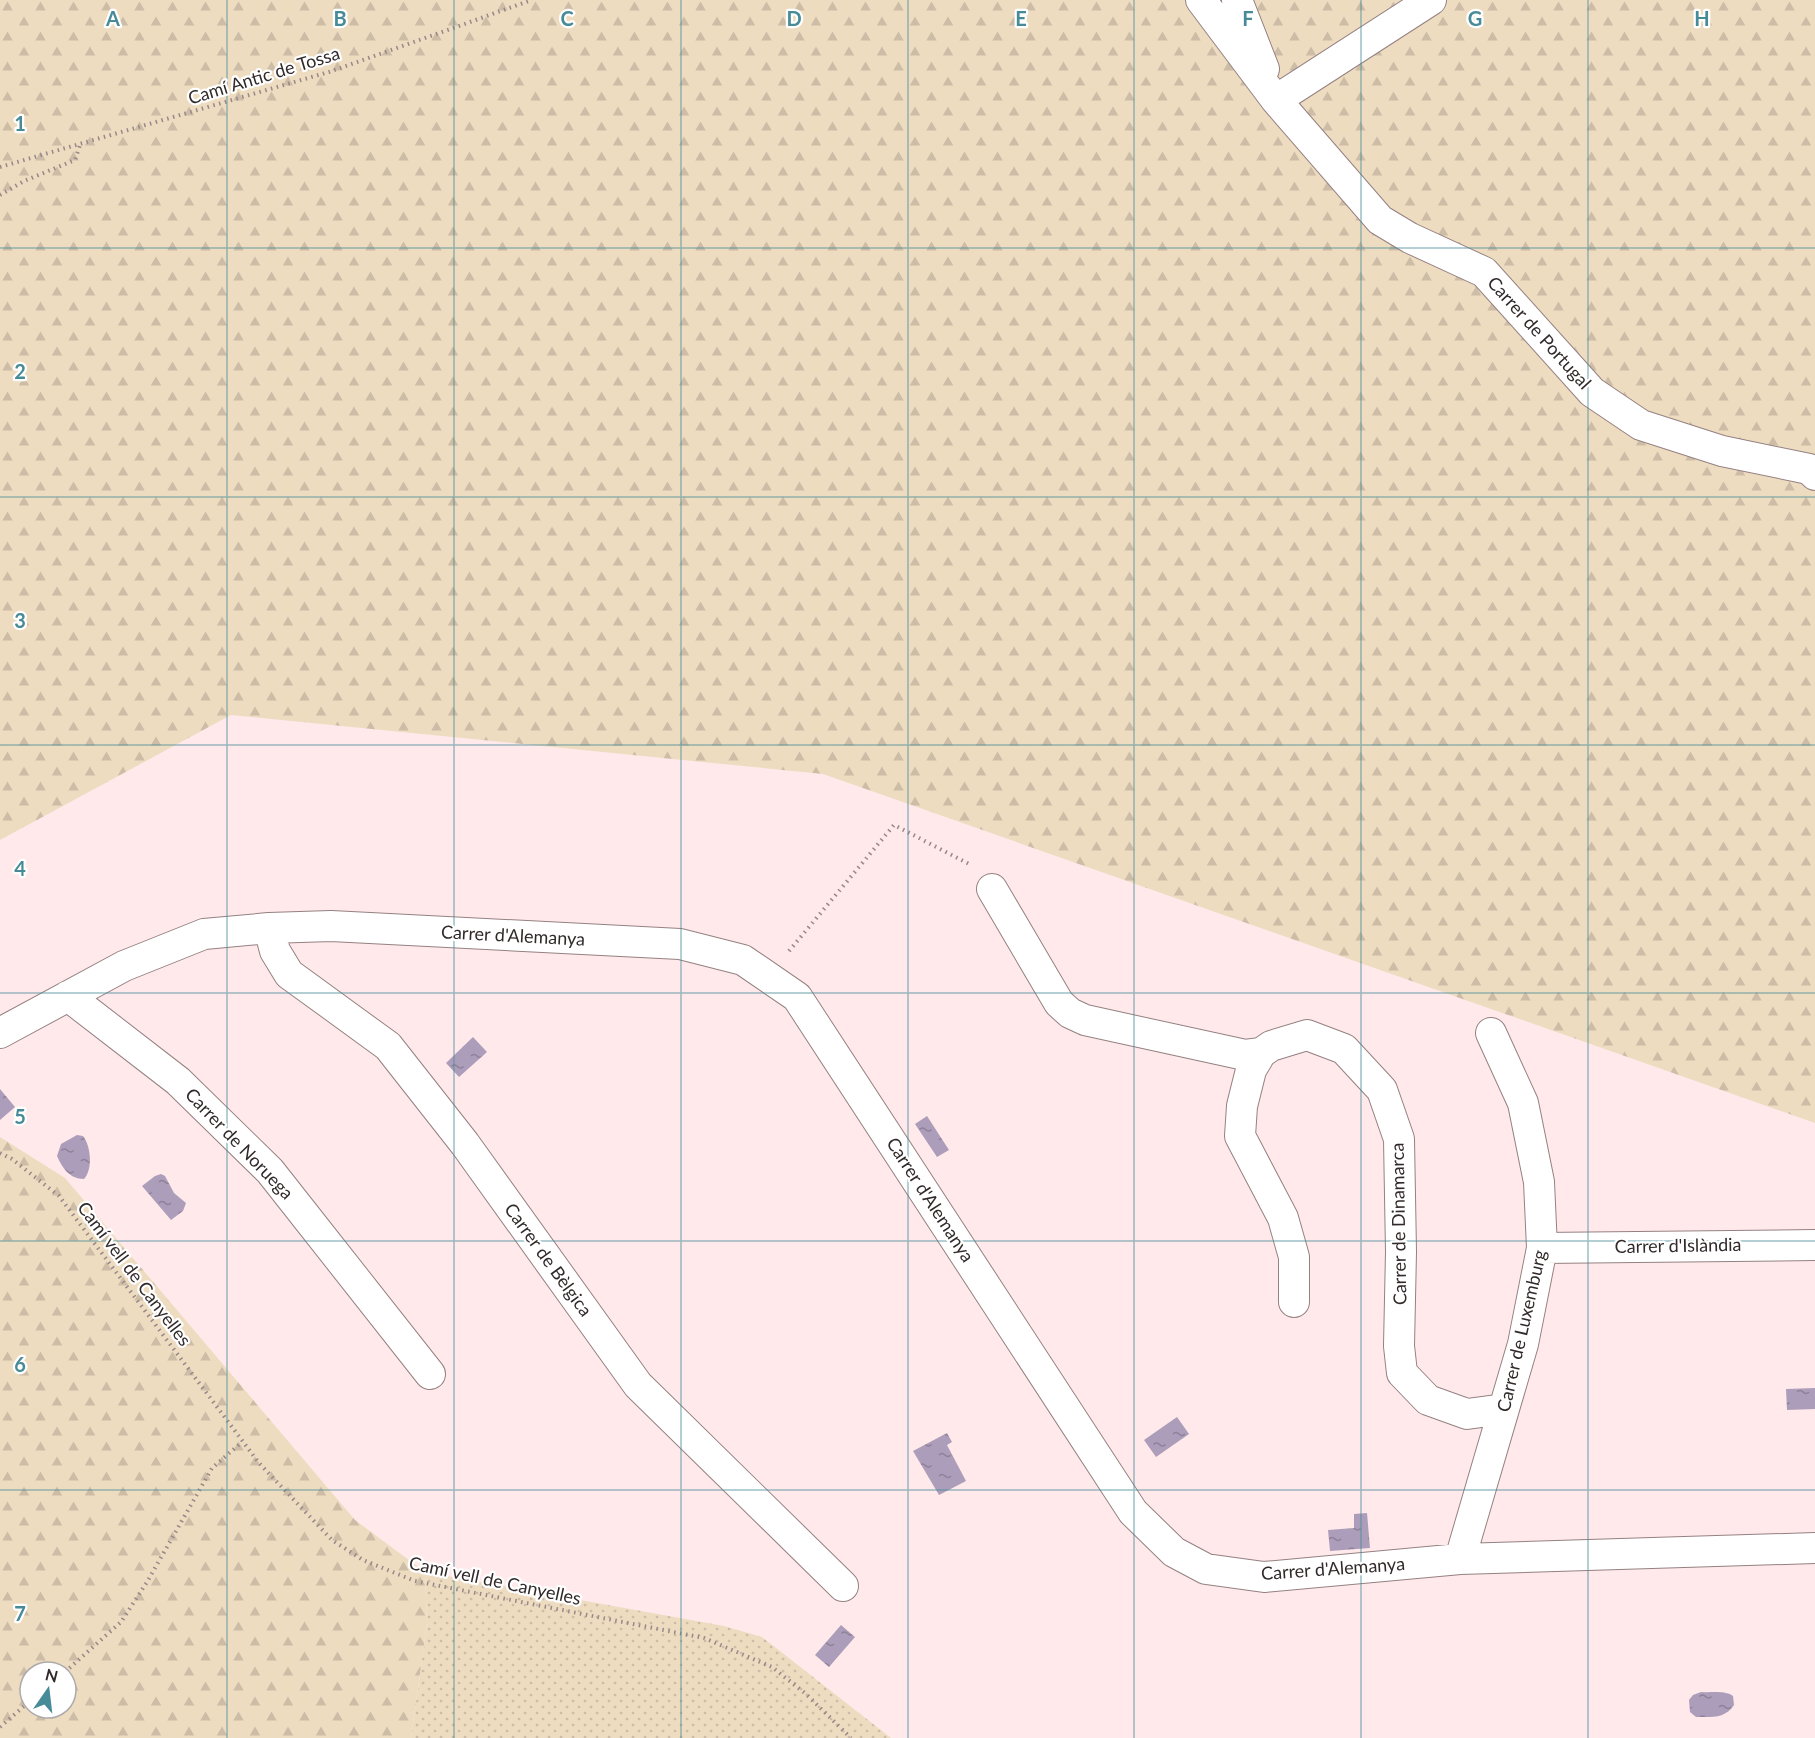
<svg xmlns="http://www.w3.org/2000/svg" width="1815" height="1738" font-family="Lato,sans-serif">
	<defs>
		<pattern id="grass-dots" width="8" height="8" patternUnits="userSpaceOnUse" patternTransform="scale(1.5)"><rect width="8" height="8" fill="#eedcc1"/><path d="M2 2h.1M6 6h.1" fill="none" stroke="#cdbda6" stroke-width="1.8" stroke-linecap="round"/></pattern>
		<pattern id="forest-firs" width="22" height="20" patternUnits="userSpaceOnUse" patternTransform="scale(1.5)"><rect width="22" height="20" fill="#eedcc1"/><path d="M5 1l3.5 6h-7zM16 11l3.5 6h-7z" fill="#cdbda6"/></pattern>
		<pattern id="water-ripples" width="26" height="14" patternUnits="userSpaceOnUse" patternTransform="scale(1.5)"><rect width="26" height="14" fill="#ac9dba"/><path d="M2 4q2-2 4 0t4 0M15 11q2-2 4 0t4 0" fill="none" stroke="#8d8097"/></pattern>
	</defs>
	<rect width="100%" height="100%" fill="#ffe9ea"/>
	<path fill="url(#grass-dots)" d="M425,1572L724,1626L762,1637L891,1738H411L427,1623Z"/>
	<path fill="url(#forest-firs)" fill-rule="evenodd" d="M0,0H1815V1123L823,774L231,715L0,840Z
		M0,1137L65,1178L355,1520L425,1572L427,1623L411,1738H0ZM30,1672H66V1708H30Z"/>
	<path fill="url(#water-ripples)" d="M473,1037L487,1052L459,1077L446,1063Z
		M0,1089L15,1107L0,1120Z
		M927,1116L949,1150L937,1157L915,1124Z
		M77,1135L83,1136C91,1146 93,1169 84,1179C69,1179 62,1167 57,1156L61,1144Z
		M161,1174L165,1176L174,1193L186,1203L183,1211L171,1220L142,1186L155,1176Z
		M1815,1388V1409L1787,1410L1786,1389Z
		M1177,1417L1189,1434L1156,1457L1144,1440Z
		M947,1433L952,1442L947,1445L966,1481L939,1495L913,1451Z
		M1367,1513L1370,1548L1330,1551L1328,1530L1354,1528V1514Z
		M841,1625L855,1637L829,1667L815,1655Z
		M1701,1692C1712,1693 1724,1690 1733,1696L1734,1705C1725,1719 1711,1717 1696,1717L1690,1712L1689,1700L1693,1695Z"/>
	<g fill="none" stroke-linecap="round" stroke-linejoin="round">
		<g stroke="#958182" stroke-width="32">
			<path id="minor" d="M1201,0L1276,100L1380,220L1410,238L1484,272L1592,392L1641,425L1722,451L1809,469L1815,475
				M1237,0L1264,69
				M1276,100L1431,0
				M992,889L1059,1003L1070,1013L1085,1020L1245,1055L1261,1053L1271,1046L1307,1035L1344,1049L1382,1090L1399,1139L1401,1252L1399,1346L1402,1373L1428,1400L1467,1414L1504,1409
				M269,928L275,951L289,974L388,1046L465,1144L638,1385L843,1586
				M68,996L178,1081L270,1171L430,1374
				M0,1033L124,966L204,934L269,928L331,926L680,944L743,960L797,997L1133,1512L1174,1552L1206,1569L1264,1577L1460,1559L1815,1548
				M1261,1053L1251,1070L1242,1106L1240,1136L1283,1218L1294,1257V1302
				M1542,1248L1815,1245
				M1460,1559L1523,1344L1542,1248L1539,1182L1523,1103L1491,1033"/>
		</g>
		<path stroke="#978889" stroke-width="4" stroke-dasharray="1.5 4.5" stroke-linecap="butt" d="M0,167L329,72L532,0
			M0,195L24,181L75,160L80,145
			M789,951L894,825L971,865
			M0,1153L12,1159L59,1196L259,1463L332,1540L363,1560L415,1581L704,1638L772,1667L806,1694L851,1738
			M65,1672L121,1622L147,1582L212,1468L242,1442
			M0,1727L30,1701"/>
		<use href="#minor" stroke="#fff" stroke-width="30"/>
	</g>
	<path fill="none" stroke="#478b98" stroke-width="1.5" stroke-opacity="0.55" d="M227,0V1738M454,0V1738M681,0V1738M908,0V1738M1134,0V1738M1361,0V1738M1588,0V1738M0,248H1815M0,497H1815M0,745H1815M0,993H1815M0,1241H1815M0,1490H1815"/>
	<g text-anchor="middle" stroke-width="4.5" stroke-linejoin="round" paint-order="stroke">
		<g font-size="18" fill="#322a2a" stroke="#fff">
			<text transform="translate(264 76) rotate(-17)" y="6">Camí Antic de Tossa</text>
			<text transform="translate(1539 333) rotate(48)" y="6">Carrer de Portugal</text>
			<text transform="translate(513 936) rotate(3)" y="6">Carrer d'Alemanya</text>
			<text transform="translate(239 1144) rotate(46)" y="6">Carrer de Noruega</text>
			<text transform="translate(930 1200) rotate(57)" y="6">Carrer d'Alemanya</text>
			<text transform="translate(1399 1224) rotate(-91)" y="6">Carrer de Dinamarca</text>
			<text transform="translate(1678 1246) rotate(-1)" y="6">Carrer d'Islàndia</text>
			<text transform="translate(548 1260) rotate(54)" y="6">Carrer de Bèlgica</text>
			<text transform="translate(134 1274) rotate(53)" y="6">Camí vell de Canyelles</text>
			<text transform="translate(1522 1331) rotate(-77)" y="6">Carrer de Luxemburg</text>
			<text transform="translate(1333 1569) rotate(-4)" y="6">Carrer d'Alemanya</text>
			<text transform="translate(495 1581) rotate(12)" y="6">Camí vell de Canyelles</text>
		</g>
	</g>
	<g font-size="20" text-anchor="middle" font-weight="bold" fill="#478b98" stroke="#fff" stroke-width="4.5" stroke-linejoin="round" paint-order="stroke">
		<text x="113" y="26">A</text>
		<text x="340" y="26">B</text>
		<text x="567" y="26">C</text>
		<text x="794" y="26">D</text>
		<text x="1021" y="26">E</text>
		<text x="1248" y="26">F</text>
		<text x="1475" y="26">G</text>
		<text x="1702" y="26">H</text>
		<text x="20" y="131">1</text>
		<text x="20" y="379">2</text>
		<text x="20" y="628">3</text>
		<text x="20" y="876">4</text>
		<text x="20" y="1124">5</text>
		<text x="20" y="1372">6</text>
		<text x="20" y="1621">7</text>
	</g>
	<g transform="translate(48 1690) rotate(14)"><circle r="28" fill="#ffffff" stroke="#adaaaa" stroke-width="1.5"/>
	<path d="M0-4.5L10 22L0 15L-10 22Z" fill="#478b98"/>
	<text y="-9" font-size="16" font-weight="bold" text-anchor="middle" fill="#322a2a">N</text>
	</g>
</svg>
